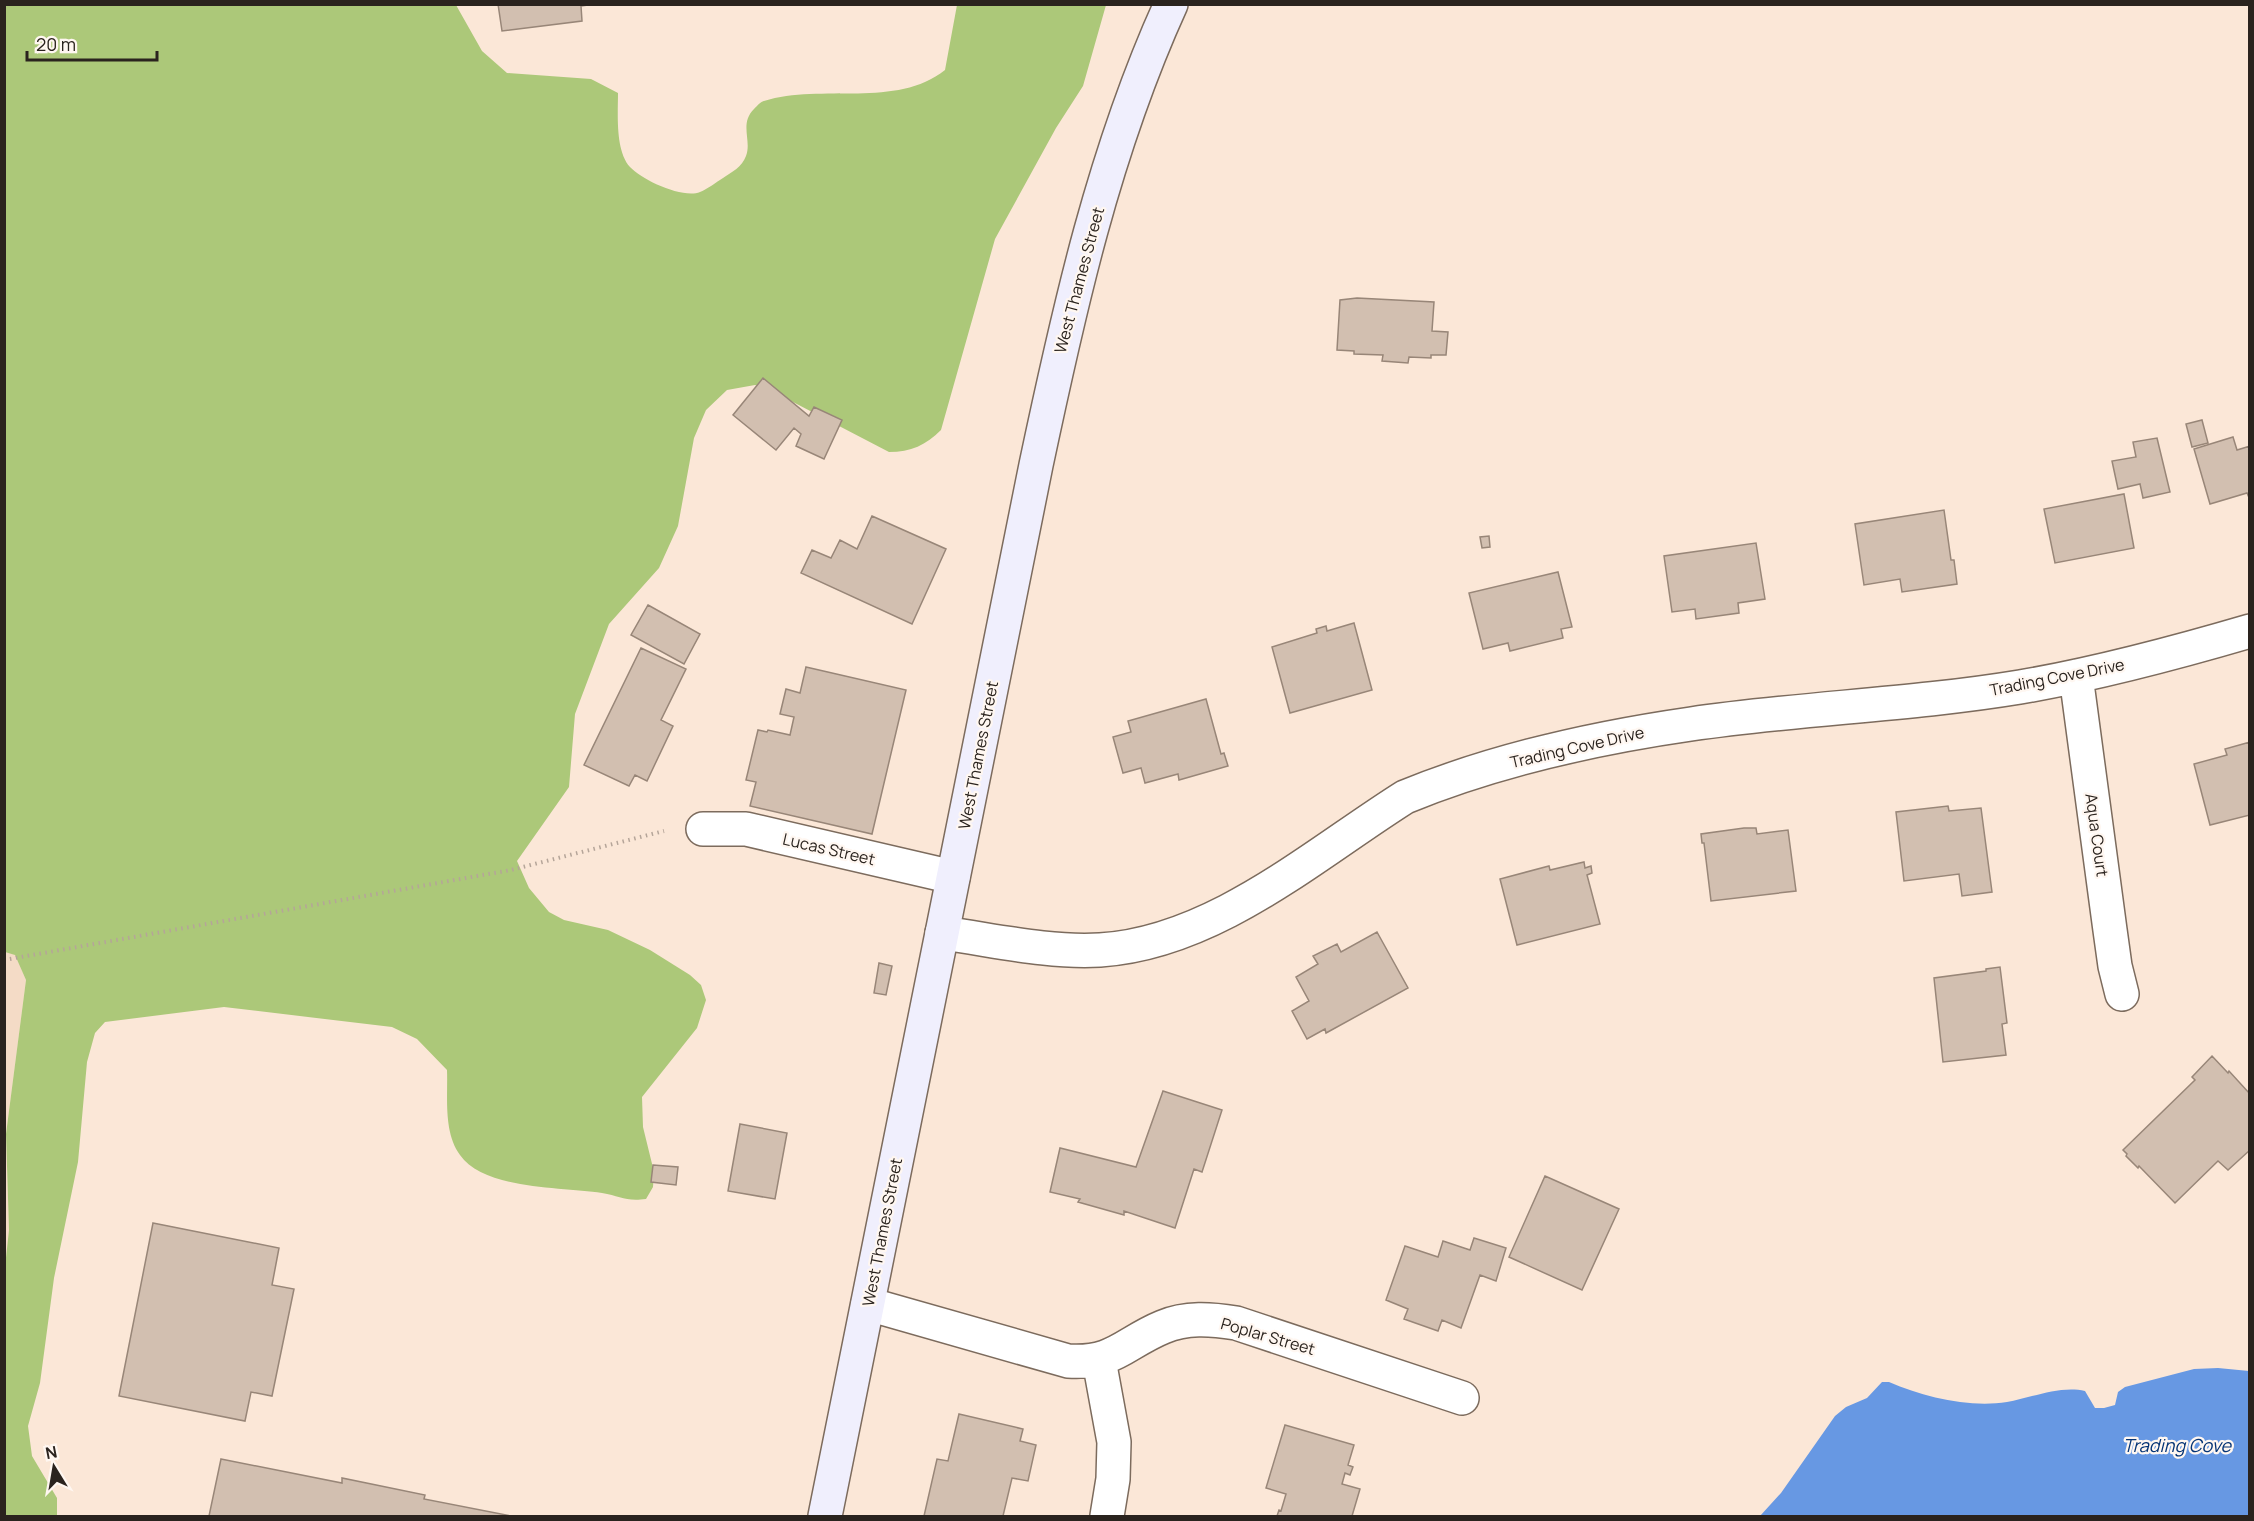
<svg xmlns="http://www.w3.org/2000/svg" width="2254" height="1521" font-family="Manrope,sans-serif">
	<rect width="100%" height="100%" fill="#fbe7d7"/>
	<path fill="#f4dbc6" d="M5,952L15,954L26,980L6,1134L9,1230L5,1276Z"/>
	<path fill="#acc879" d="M5,5H456L482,51L507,73L591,79L618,93C618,114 615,150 630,167C642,180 683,199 700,192C708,189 716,182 723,178C732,172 742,167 746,156C752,140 739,124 754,109C757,106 760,102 764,101C822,83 896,109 945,70L957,5H1106L1083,86L1056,128L995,239L941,430C926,445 911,452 889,452L768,389L755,385L727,390L706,410L694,438L678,526L659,568L609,624L575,714L569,787L517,861L529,888L549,912L564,920L608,930L650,950L690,975L701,985L706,1000L697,1028L642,1097L643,1127L654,1172L653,1187L646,1199C626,1202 620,1196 602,1193C563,1187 484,1190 460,1155C443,1132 448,1096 447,1070L417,1039L392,1027L224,1007L105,1022L95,1033L87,1062L78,1162L54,1278L40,1383L28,1426L32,1456L57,1498V1516H5L4,1276L9,1230L6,1134L26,980L15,955L5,952Z"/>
	<path fill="#6798e3" d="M2218,1368L2249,1371V1516H1760L1781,1493L1835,1416L1846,1407L1867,1398L1882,1382H1889C1924,1397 1969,1408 2007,1402C2031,1398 2060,1385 2085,1391L2095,1408H2104L2115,1405L2118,1392L2125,1387L2194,1369Z"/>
	<path fill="#d2bfb0" stroke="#988678" stroke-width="1.5" d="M498,4H595L581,6L582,21L502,31Z
		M1357,298L1434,302L1432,331L1448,332L1446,355H1431V358L1409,357L1408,363L1382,361L1383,355L1354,354V351L1337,350L1340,300Z
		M763,378L809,416L814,407L842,420L824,459L796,446L801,434L794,428L776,450L733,415Z
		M2202,420L2208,443L2192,447L2186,424Z
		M2233,437L2237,450L2250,446V500L2247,493L2210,504L2194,449Z
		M2157,438L2170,492L2143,498L2140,484L2118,489L2112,461L2136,457L2133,442Z
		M2124,494L2134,548L2055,563L2044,509Z
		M1944,510L1951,560H1954L1957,584L1902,592L1900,579L1864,585L1855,524Z
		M872,516L946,549L912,624L801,573L812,550L831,558L840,540L857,549Z
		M1489,536L1490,547L1482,548L1480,537Z
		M1756,543L1765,599L1738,603L1739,613L1696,619L1695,609L1672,612L1664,556Z
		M1558,572L1572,627L1561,629L1563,638L1510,651L1508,643L1483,649L1469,593Z
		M648,605L700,634L684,664L631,635Z
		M1354,623L1372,690L1290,713L1272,647L1317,633L1316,629L1326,626L1327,631Z
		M641,648L686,669L661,720L673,726L647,781L635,775L629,786L584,765Z
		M806,667L906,690L872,834L750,806L756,782L746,780L758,730L767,732L768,730L790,735L794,717L780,714L786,689L800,693Z
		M1206,699L1221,754L1224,753L1228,766L1179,780L1178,774L1145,783L1141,768L1123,773L1113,737L1131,732L1128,721Z
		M2250,742V815L2210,825L2194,764L2227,755L2225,749Z
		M1948,806L1949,811L1981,808L1992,892L1962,896L1959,874L1904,881L1896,812Z
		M1744,828H1756L1757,834L1788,830L1796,891L1711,901L1704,843H1702L1701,834Z
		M1584,862L1585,868L1591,866L1592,873L1587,875L1600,924L1517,945L1500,879L1549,866L1550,870Z
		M1377,932L1408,988L1326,1033L1325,1029L1307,1039L1292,1011L1309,1001L1296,977L1318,964L1313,956L1337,944L1341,952Z
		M879,963L892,966L886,995L874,993Z
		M2000,967L2007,1023L2002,1024L2006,1055L1943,1062L1934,978L1986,971V969Z
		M2212,1056L2228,1073L2229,1071L2250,1094V1150L2228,1170L2218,1161L2175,1203L2139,1166L2138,1168L2126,1156L2127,1154L2123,1150L2195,1080L2192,1077Z
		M1163,1091L1222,1110L1202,1172L1194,1169L1175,1228L1124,1211V1215L1078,1202L1080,1199L1050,1192L1060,1148L1136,1167Z
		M740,1124L787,1133L775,1199L728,1191Z
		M653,1165L678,1167L676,1185L651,1182Z
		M1545,1176L1619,1209L1582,1290L1509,1257Z
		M153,1223L279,1248L272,1285L294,1289L272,1396L251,1392L245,1421L119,1396Z
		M1474,1238L1506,1248L1496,1281L1480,1275L1461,1328L1442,1320L1438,1331L1404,1319L1408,1309L1386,1300L1405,1246L1438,1257L1443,1241L1470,1250Z
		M959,1414L1023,1429L1020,1441L1036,1445L1028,1481L1012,1478L1003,1516H924L937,1459L948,1461Z
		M1285,1425L1354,1445L1348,1465L1353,1467L1350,1475L1345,1473L1342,1484L1360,1489L1352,1516H1277L1279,1510L1281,1511L1286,1494L1266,1488Z
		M221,1459L342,1483V1478L425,1495L424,1499L511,1516H209Z"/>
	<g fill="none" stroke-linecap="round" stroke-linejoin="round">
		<g stroke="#7c6b5d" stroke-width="36">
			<path id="minor" d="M2076,676L2110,930L2115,966L2122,994
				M703,829H746L953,877
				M942,933C994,940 1048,953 1100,950C1214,943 1313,855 1405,797C1495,760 1594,738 1691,724C1800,708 1911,705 2020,687C2097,674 2175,653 2250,631
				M868,1304L1068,1361C1115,1364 1124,1343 1163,1327C1186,1317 1211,1319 1236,1323L1462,1398
				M1099,1360L1114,1442L1113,1479L1107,1516"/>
		</g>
		<g stroke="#7c6b5d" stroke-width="36">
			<path id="secondary" d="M825,1516L1036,465C1069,309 1104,151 1171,4"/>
		</g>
		<path stroke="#b5a599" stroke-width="4" stroke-dasharray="1.5 4.5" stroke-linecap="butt" d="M4,960L511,870L664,831"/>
		<use href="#minor" stroke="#fff" stroke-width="33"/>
		<use href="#secondary" stroke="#f0effd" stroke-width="33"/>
	</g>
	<g text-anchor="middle" stroke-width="4.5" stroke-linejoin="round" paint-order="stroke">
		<g font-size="16" fill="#2a231e" stroke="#fff7f1">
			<text transform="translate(1079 280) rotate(-75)" y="6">West Thames Street</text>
			<text transform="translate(2057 677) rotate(-11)" y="6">Trading Cove Drive</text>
			<text transform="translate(1577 747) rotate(-13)" y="6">Trading Cove Drive</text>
			<text transform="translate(978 755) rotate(-79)" y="6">West Thames Street</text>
			<text transform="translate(2097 835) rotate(82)" y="6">Aqua Court</text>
			<text transform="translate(829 849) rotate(13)" y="6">Lucas Street</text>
			<text transform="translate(882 1232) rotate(-79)" y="6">West Thames Street</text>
			<text transform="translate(1268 1336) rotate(16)" y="6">Poplar Street</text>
		</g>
		<g font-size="18" font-style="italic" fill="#043375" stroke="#fff7f1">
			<text x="2177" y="1452">Trading Cove</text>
		</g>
	</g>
	<rect width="2254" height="1521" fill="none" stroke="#2a231e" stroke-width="12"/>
	<g transform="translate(54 1467) rotate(349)" stroke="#fff7f1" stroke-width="4.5" paint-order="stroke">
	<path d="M0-4.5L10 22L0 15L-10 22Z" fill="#2a231e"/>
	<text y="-9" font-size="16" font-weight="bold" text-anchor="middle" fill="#2a231e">N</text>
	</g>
	<path d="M27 51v9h130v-9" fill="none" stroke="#2a231e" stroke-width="3"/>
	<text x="36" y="51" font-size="18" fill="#2a231e" stroke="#fff7f1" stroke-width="4.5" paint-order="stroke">20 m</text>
</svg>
